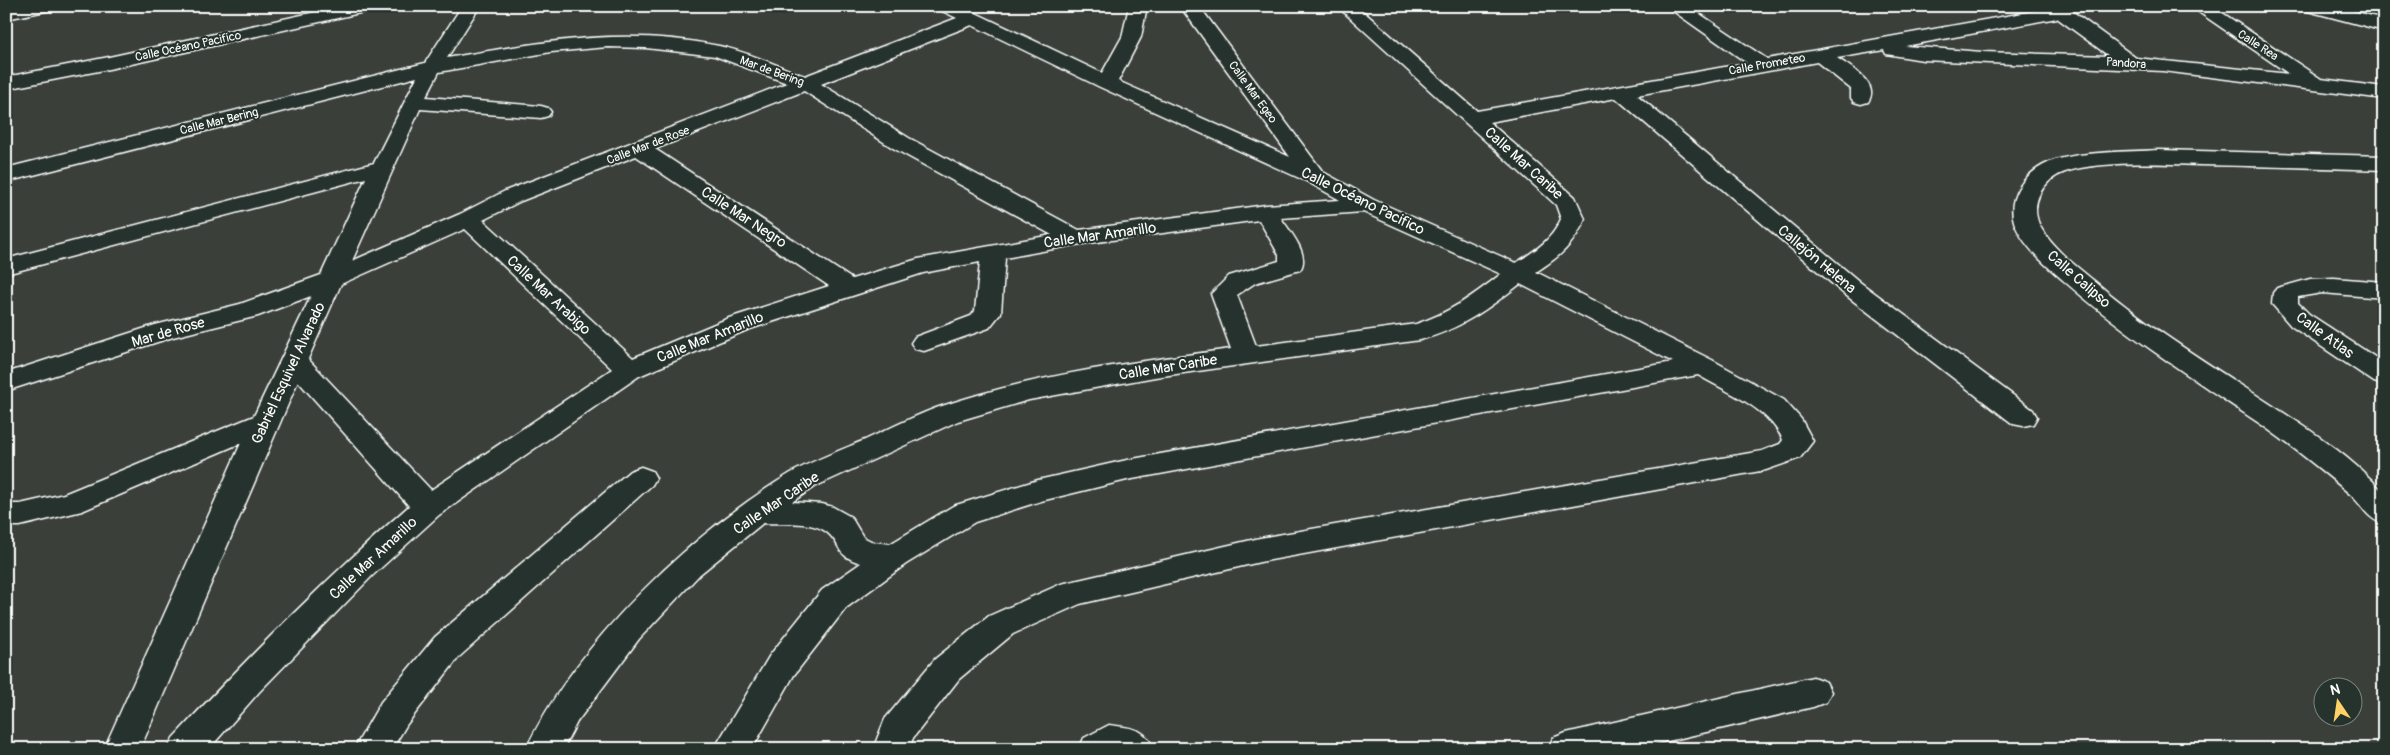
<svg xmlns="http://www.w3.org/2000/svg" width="2390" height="755" font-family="Pangolin,sans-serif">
	<rect width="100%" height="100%" fill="#3a3f39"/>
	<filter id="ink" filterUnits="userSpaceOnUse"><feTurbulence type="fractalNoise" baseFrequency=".02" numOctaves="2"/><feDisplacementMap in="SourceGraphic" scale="10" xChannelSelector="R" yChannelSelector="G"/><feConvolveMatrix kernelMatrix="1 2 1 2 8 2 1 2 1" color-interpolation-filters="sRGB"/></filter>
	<g filter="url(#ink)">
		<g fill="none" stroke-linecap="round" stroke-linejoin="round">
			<g stroke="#fff" stroke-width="3">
				<path id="minor" d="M17,6H54L51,10L6,19V8Z
					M343,6H378L375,10L369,11L109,69L6,89V77L109,57Z
					M462,6H480L447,58C541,42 624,26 719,46C748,52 778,66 805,76L957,18L940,10L937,6H961L1102,73L1122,37L1129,6H1147L1141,37L1118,81L1290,157L1180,6H1199L1323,172L1374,200L1516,263C1536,250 1551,241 1561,219L1556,205L1337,6H1357L1477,111L1747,63L1666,6H1688L1767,59L2046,9L2044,6H2065L2136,58L2289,74L2190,6H2212L2321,79L2384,87V99L2163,71L1923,60L1886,54L1884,50L1837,58C1850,67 1881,84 1868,102L1861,104L1854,102L1851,98V89L1817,62L1637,95L1861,283L2033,410L2037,417L2033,424L2023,426L2013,424L1843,293L1616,98L1489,122L1575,197L1585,219C1574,245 1559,257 1536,272L1712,360L1784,400L1801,419L1813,441L1800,458L1766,470L1260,562L1080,604L1013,634L959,679L913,738L909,749H873L885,719L935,659L989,616L1061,584L1260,538L1762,451L1780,444L1783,440C1768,407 1728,393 1698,375L1127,480L1041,501L975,522L906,564L846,608L794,675L752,749H714L770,655L822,590L861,563C834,555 843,546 828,533C813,520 782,524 763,523L700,574L639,639L577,722L563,749H526C577,642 690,534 791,473C814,460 841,450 865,440C889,429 914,416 939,407C1032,375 1133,362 1231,349L1211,294L1229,276L1279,261V255L1259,220L1075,245L1005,258L1001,313L989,328L924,351L915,349L911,343L915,337L971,316L975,311L980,262L923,273L747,330L639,376L439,515L372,576L259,692L209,749H168L173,738C248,657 326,579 409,506L298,381L140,749H104L241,443L82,511L20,526H6V504H20L64,494L254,416L311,296L258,316L173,337L6,391V373L155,325L240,304L321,275L366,178L6,274V259L374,163L417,77L6,182V168L425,63ZM2057,18L2109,56L1982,52L1905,46ZM972,25L1100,87L1308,182L1340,200L1266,205L1079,230L909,138L821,84ZM608,47L646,48L715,56L787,83L505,191L460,214L352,261L420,109L541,118L548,116L551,112L548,108L541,106L426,97L439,72L551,52ZM804,91L893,148L1052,235L918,259L852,279L655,149ZM636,156L829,286L729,318L633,358L483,220L521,201ZM1363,212L1501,274C1474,295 1448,314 1416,324L1256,346L1237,295L1255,283L1300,270C1311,255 1290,232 1281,218ZM465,229L612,369L431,490L308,359L341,284ZM1520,284L1673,362L1127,460L1038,480L953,506L890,544L873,542L863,537L851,517L833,507L822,504L792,502L814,487L958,421L1029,400L1155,377L1420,340C1459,330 1489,308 1520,284Z
					M2301,6H2333L2384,19V31L2304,10Z
					M2159,150L2384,156V170C2323,168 2262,166 2201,165C2163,164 2102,160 2065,172C2042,180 2028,205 2041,228C2053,249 2075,265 2093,280C2149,328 2212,366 2273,406C2312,431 2353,458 2384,493V524C2367,519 2363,506 2351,495C2322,470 2293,447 2262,425C2194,379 2125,335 2064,281C2047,266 2026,249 2016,227C2004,199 2024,173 2050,162C2077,151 2129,152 2159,150Z
					M2334,278L2384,282V298L2322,293L2298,297V303L2309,314L2384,363V385L2374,382L2291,326L2272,304L2273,293L2277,288L2310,279Z
					M641,467L652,471L656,478L652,485L459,657L407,724L392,749H354L381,702L435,637L630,471Z
					M1813,677L1826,682L1831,692L1826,702L1813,707L1634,749H1548L1553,738L1566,733Z
					M1109,725C1131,728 1144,727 1154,749H1079L1084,738Z"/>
			</g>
			<use href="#minor" fill="#26332d" fill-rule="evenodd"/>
		</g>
	</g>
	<g text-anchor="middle" stroke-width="4" stroke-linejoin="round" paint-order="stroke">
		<g font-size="12" fill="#fff" stroke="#26332d">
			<text transform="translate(2258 45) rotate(33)" y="4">Calle Rea</text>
			<text transform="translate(188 46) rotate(-12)" y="4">Calle Océano Pacifico</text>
			<text transform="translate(2126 63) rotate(4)" y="4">Pandora</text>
			<text transform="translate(1767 64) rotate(-10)" y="4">Calle Prometeo</text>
			<text transform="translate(772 71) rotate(20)" y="4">Mar de Bering</text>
			<text transform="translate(1253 92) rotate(54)" y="4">Calle Mar Egeo</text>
			<text transform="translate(219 121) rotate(-14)" y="4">Calle Mar Bering</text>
			<text transform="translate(648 145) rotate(-21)" y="4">Calle Mar de Rose</text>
		</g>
		<g font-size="15" fill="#fff" stroke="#26332d">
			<text transform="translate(1524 163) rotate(42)" y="5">Calle Mar Caribe</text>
			<text transform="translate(1363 201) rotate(26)" y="5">Calle Océano Pacifico</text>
			<text transform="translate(744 217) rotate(33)" y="5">Calle Mar Negro</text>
			<text transform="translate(1100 235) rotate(-8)" y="5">Calle Mar Amarillo</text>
			<text transform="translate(1817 259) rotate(40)" y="5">Callejón Helena</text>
			<text transform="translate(2079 279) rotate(41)" y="5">Calle Calipso</text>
			<text transform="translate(549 295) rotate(43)" y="5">Calle Mar Arabigo</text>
			<text transform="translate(168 332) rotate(-16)" y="5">Mar de Rose</text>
			<text transform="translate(2325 335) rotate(36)" y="5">Calle Atlas</text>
			<text transform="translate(710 337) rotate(-22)" y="5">Calle Mar Amarillo</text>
			<text transform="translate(1168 367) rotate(-9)" y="5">Calle Mar Caribe</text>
			<text transform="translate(288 373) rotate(-65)" y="5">Gabriel Esquivel Alvarado</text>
			<text transform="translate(776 503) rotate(-34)" y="5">Calle Mar Caribe</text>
			<text transform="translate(373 558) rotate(-43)" y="5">Calle Mar Amarillo</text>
		</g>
	</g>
	<rect width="2390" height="755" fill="none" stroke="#26332d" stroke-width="25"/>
	<rect x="12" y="12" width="2365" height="730" fill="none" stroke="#fff" stroke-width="2" filter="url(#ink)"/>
	<g transform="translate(2338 702) rotate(347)"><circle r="24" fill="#26332d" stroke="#7d8581"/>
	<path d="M0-4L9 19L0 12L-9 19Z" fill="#ffd166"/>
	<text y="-8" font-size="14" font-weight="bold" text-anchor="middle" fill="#ffffff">N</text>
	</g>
</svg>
